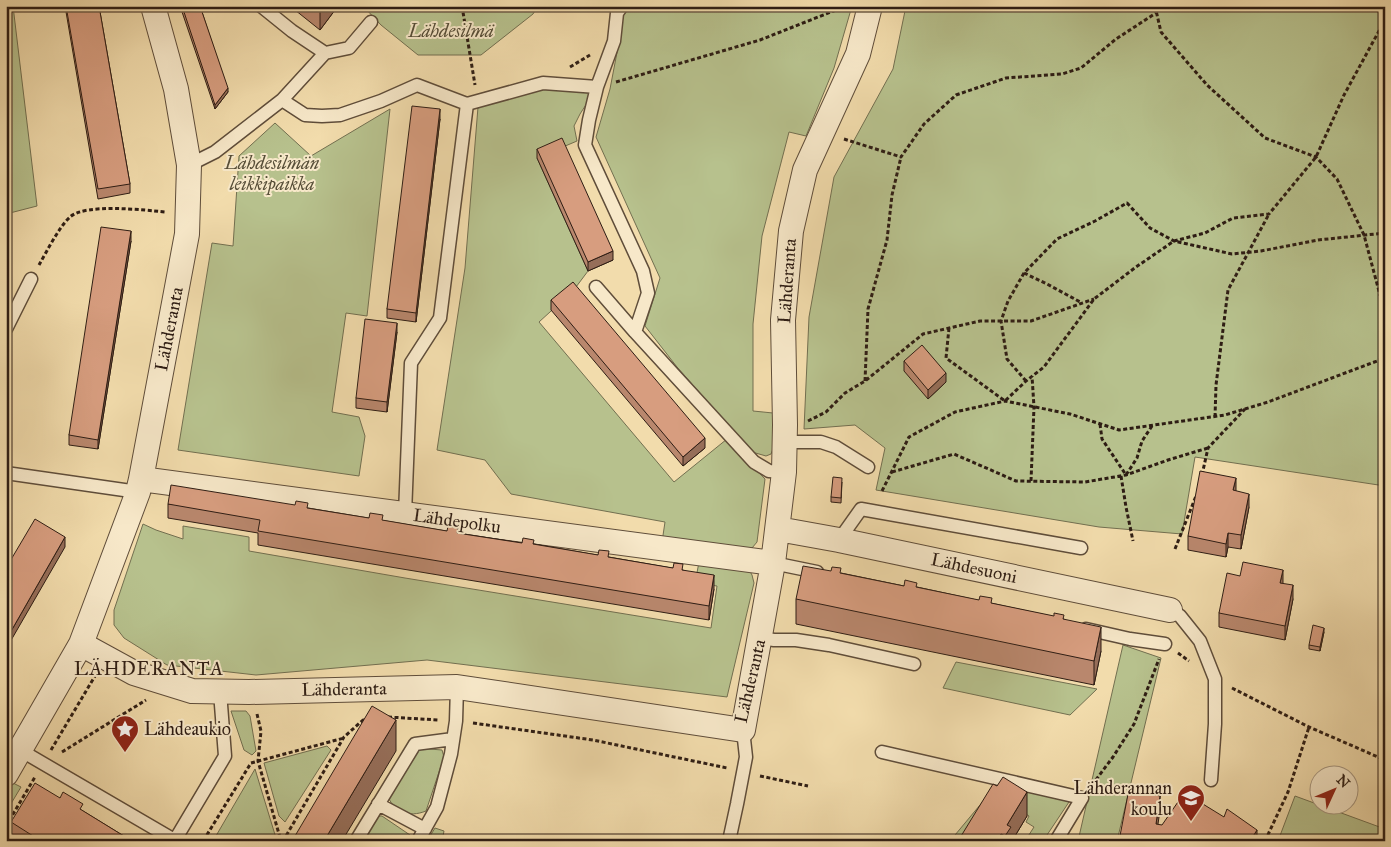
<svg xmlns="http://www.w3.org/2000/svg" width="1391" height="847" font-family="'IM FELL Great Primer',serif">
	<rect width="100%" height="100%" fill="#f2dcac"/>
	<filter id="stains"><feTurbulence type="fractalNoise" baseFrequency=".004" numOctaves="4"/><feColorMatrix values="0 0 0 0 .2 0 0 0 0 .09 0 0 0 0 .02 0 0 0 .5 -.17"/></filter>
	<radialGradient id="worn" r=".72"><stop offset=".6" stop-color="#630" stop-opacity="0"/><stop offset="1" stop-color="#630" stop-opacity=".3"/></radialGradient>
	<path fill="#b7c18d" stroke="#726f50" d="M6,6H13L37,206L6,214Z
		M363,6H538L533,14L481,55H418L381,25Z
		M630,6H852L834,68L806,136L789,132L762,236L753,324V411L773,413V449L771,454L766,456L752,452L677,367L645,326L660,278L596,137L610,89L619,42L622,17Z
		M906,6H1385V486L1195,457L1182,534L1099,527L876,490L885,448L855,425L804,429L809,317L834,177L893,69Z
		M543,86L589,90L591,97L580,114L574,126L577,141L537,158L588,271L573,291L539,322L674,482L727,439L765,479L757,542L752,548L662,542L665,522L511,494L485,460L437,450L465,268L478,107Z
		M390,109L367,316L346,313L332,412L359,417L365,436L359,476L178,450L212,243L233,246L239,156L275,123L311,156Z
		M143,524L156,530L183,539V526L249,537V551L405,578L711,628L717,586L695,583L700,557L747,566L752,575L754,583L727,697L427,660L256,675L167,665L124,638L114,625V610Z
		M1123,645L1161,658L1117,841H1078Z
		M956,662L1097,689L1070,715L943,688Z
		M231,711H246L250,716L256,751L252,755L244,750Z
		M327,746L331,750L285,822L279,816L264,763Z
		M417,748L442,750L444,757L426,811C409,818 393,812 387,794Z
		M255,769L276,838L275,841H213Z
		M13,783L21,787L6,812V794Z
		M995,787L1071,799L1043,841H1025L1034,827L1026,822L1029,816L1002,799L970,841H950Z
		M1295,796L1385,829V841H1278Z
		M376,816H382L410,835V841H361Z
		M435,828L444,831L442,841H427Z"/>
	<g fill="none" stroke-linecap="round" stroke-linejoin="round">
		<g stroke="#5f4d3a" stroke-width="15">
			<path id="lane" d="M325,53L349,48L371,22
				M597,87L589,120L585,145L643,271L648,293L635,332L754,462L769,471L784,472
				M282,100L305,115L322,116L340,115L381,101L417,85L467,104L543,83L597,87L614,41L617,13L622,6
				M189,165L215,152L282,100L325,53L292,31L261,6
				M596,287L635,332
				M6,329L31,279
				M785,442H821L836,447L868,467
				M6,473L138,492
				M405,514L411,363L440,318L467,104
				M839,540L861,509L1081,548
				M773,563L817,572
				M1170,610L1180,616L1200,641L1215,679V724L1211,780
				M1086,629L1130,639L1165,644
				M760,638L774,640H796L829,645L914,664
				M20,750L176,841
				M882,752L1082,798L1056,841
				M378,804L425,829
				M175,840L225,756L220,692
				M356,841L415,744L453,739
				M418,841L437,807L451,754L456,721L457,687
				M729,841L737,804L746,757L743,730"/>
		</g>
		<g stroke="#5f4d3a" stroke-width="26">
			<path id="street" d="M141,479L773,563
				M778,529L839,540L1170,610
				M81,644L134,673L192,691L249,692L457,687L743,730L773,563L784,472L785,425L783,320L791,231L805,170L858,54L870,6
				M6,774L81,644L138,492L141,479L187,234L189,165L176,89L153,6"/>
		</g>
		<path stroke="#2e1d14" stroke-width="3" stroke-dasharray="4 2.5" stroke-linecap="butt" d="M462,6L475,85
			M1155,6L1161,32L1207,85L1265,138L1316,157L1337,179L1364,235L1380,295L1385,303
			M570,67L590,55
			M616,82L760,40L846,6
			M844,139L901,157L924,124L956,95L1006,78L1062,74L1081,68L1116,39L1156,13
			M39,265C47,251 59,227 70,217C85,203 145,210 165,212
			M1024,273L1047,284L1082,303
			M949,328L946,358L1005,401L1026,381L1044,367L1094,299L1136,267L1174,241L1205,233L1233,218L1269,214L1316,157L1344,95L1385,20
			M865,381L868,309L887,240L892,195L901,157
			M1026,381L1007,359L1001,321L1008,301L1024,273L1057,239L1095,221L1127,203L1150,228L1174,241L1232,254L1261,251L1318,240L1385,233
			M1215,417L1216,385L1228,290L1269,214
			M808,421L826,412L845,393L865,381L923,334L980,321H1031L1094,299
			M1100,424L1102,439L1126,475L1137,458L1142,441L1152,426
			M892,472L954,454L1016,481L1085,482L1126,475L1168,460L1208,448
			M1202,475L1208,448L1245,409
			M1121,476L1126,507L1133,541
			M1031,481L1034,407L1032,376
			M882,491L909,437L955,412L1005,401L1070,414L1119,430L1225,415L1268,402L1385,358
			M1175,549L1196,496
			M1178,653L1189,661
			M1232,688L1309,727L1385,760
			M257,714L261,731L258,761L281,841
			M388,717L439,720
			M473,723L593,740L727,768
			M51,750L95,676
			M62,752L146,700
			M760,776L808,786
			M1092,785L1113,757L1134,724L1159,659
			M6,826L35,777
			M205,841V838L251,763L344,738
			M283,841L344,737L363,720H367
			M1265,841L1288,792L1309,727"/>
		<use href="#lane" stroke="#f7e8c9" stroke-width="12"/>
		<use href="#street" stroke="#f7e8c9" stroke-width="24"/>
	</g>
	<path fill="#b9876d" stroke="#2e1d14" d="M65,6H99L130,184V193L98,199Z
		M180,6H200L228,92L215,109Z
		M290,6H338L320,30Z
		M440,119L416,322L387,318V309Z
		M537,149L613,260L588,271L537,158Z
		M131,241L98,449L69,445V435Z
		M551,300L705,448L683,466L551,310Z
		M397,332L387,412L356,408V398Z
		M904,361L946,382L928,399L904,371Z
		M842,482L841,503L831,502V497Z
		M1236,491L1249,507L1241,549L1228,547L1226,557L1188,550V536Z
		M168,504L308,508L458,533L522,543L534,544L683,570L714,589L709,620L258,545V533L168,518Z
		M841,573L904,586L917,587L1064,619L1101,651L1094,685L796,624V599Z
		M1240,576L1283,583L1293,599L1285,640L1219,627V613Z
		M1324,632L1320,651L1309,649V645Z
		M60,798L83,811L132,841L11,840V822Z
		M1027,816L1012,841H958Z"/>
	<path fill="#966e59" stroke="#2e1d14" d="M320,6H338L320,30Z
		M228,88V92L215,109V105Z
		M440,109V119L416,322V313Z
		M131,231V241L98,449V440Z
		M613,251V260L588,271V262Z
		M397,323V332L387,412V402Z
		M946,373V382L928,399V390Z
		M705,438V448L683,466V457Z
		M1236,478V492L1233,490Z
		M1249,494V507L1241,549V535Z
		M1228,533V547L1226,557V544Z
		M65,537V547L6,649V640Z
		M1283,570V584L1280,583Z
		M714,575V589L709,620V606Z
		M1293,585V599L1285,640V626Z
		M1101,627V651L1094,685V661Z
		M1324,628V632L1320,651V647Z
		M396,720V751L342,841H324Z
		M1027,792V816L1012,841H1005L1007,825Z
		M1160,796V810L1156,838V824Z
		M1257,830V841H1250Z
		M1001,834V841H997Z"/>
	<path fill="#d79d7f" stroke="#2e1d14" d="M66,6H99L130,184L98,189Z
		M182,6H200L228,88L215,105Z
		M412,106L440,109L416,313L387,309Z
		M562,138L613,251L588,262L537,149Z
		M101,227L131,231L98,440L69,435Z
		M573,282L705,438L683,457L551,300Z
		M365,319L397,323L387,402L356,398Z
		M922,345L946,373L928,390L904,361Z
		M1200,471L1236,478L1233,490L1249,494L1241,535L1228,533L1226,544L1188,536Z
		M833,477L842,478L841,498L831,497Z
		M171,485L295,505L296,501L308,503L307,508L369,518L370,513L383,515L382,520L447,531L448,526L458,528L457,533L522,543L523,538L534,540L533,544L598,555L599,550L609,551L608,557L673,568L674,563L683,564L682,570L714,575L709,606L258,531L260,520L168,504Z
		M35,519L65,537L6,640V568Z
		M1243,562L1283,570L1280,583L1293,585L1285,626L1219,613L1227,573L1240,576Z
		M803,566L831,571L832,567L841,568L840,573L904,586L905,580L917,583L916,587L979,600L980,596L992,598L991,603L1054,616V613L1064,615L1063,619L1101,627L1094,661L796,599Z
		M1313,625L1324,628L1320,647L1309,645Z
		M372,706L396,720L324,841H292Z
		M1003,777L1027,792L1007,825L1011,827L1005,836L1001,834L997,841H958L993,784L997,786Z
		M35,783L60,798L63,792L83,804L80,809L132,841H41L11,822Z
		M1129,789L1160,796L1156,824L1162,825L1180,799L1194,807L1198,801L1224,817L1227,809L1257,830L1250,841H1119Z
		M135,836L143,841H132Z"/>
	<defs>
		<g id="sight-pin" transform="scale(1.4375)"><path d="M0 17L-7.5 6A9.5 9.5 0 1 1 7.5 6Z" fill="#8f2418" stroke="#f7e8c9"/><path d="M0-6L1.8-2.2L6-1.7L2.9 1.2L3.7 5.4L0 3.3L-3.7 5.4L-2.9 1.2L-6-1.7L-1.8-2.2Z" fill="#fff"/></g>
		<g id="school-pin" transform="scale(1.4375)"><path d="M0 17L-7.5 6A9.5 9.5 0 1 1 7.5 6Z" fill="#8f2418" stroke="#f7e8c9"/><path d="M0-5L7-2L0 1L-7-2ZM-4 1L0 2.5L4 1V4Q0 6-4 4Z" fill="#fff"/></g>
	</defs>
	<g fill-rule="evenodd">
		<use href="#sight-pin" x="125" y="729"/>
		<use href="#school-pin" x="1191" y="798"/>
	</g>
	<g text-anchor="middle" stroke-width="4" stroke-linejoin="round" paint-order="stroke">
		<g font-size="18" font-style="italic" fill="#574e38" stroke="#f7e8c9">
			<text x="451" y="37">Lähdesilmä</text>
			<text x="272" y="169">Lähdesilmän<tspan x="272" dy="21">leikkipaikka</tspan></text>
		</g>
		<g font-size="18" fill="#2e1d14" stroke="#f7e8c9">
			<text transform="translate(787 281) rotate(-86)" y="6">Lähderanta</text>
			<text transform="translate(169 329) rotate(-79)" y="6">Lähderanta</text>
			<text transform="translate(457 521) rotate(8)" y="6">Lähdepolku</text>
			<text transform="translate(974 568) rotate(12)" y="6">Lähdesuoni</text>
			<text transform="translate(750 681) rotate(-77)" y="6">Lähderanta</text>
			<text transform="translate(344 689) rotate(-1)" y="6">Lähderanta</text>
		</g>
		<g font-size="18" fill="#2e1d14" stroke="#f7e8c9" text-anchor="start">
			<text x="144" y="735">Lähdeaukio</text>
			<text x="1172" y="794" text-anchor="end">Lähderannan<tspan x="1172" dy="21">koulu</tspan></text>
		</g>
		<g font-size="19" letter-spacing="1" fill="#2e1d14" stroke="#f7e8c9">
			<text x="149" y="675">LÄHDERANTA</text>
		</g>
	</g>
	<rect width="1391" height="847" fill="none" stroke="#f2dcac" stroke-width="25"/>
	<rect x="8" y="8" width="1376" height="832" fill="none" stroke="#2e1d14" stroke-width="2.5"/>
	<rect x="12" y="12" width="1366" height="822" fill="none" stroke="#2e1d14"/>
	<g transform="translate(1334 790) rotate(46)"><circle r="24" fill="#f7e8c9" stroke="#a79781"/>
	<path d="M0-4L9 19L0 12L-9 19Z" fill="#8f2418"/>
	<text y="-8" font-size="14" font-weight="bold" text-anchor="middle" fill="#2e1d14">N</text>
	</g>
	<rect width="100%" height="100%" filter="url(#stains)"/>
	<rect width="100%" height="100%" fill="url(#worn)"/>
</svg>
